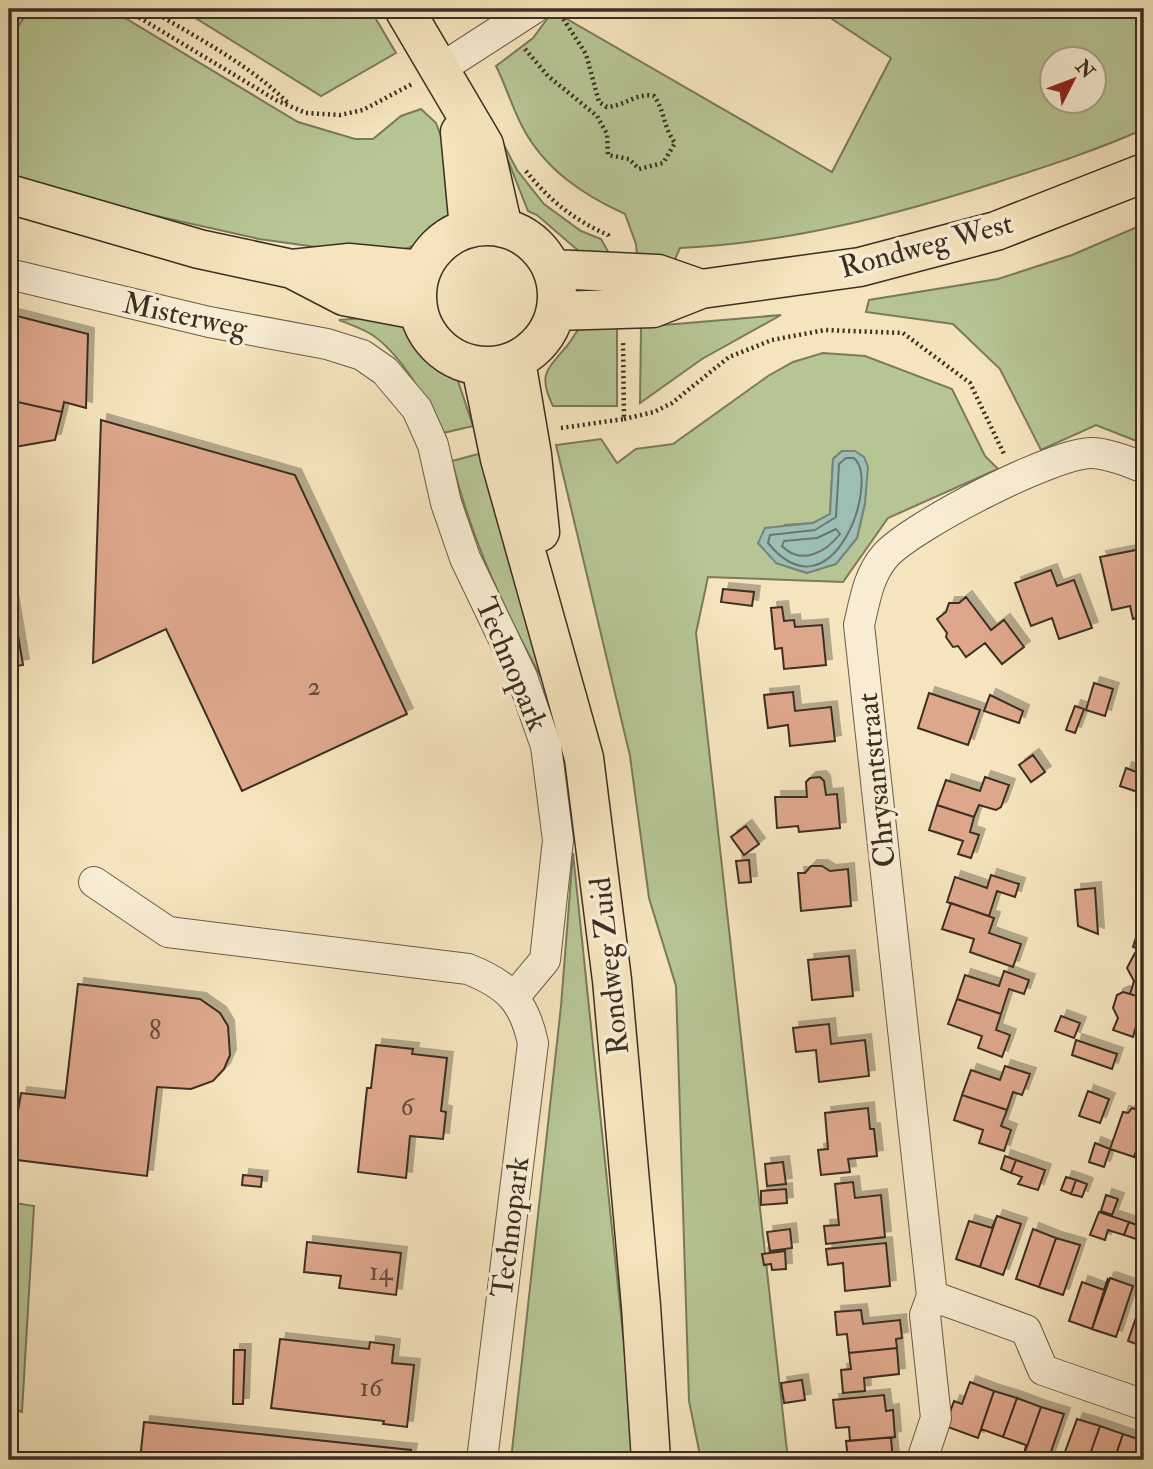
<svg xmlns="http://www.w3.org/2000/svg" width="1153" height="1469" font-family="'IM FELL Double Pica',serif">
	<defs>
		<filter id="shadow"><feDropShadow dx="6" dy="-6" stdDeviation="0" flood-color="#0004"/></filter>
	</defs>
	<rect width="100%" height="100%" fill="#f5e4bd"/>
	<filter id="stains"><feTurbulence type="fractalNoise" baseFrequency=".00286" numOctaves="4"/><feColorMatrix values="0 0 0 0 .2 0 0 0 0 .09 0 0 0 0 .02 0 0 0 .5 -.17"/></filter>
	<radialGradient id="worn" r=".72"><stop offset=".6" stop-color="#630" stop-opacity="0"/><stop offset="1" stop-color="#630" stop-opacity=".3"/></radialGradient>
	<path fill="#b7c594" stroke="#7a7a5c" stroke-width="2" fill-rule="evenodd" d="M30,9H110L298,122L355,139H373L401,116L421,109L436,123L450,160L453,209L446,222L421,242L388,257L259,239L9,183V34L12,35Z
		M181,9H370L396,53L321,96Z
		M817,9H1144V129C1097,150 1048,166 998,182C895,215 789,243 680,248L672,266H638L636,244L625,214C583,195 544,169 522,126C512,107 506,86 496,66L533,38L553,11L832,172L891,58ZM1052,60H1094V102H1052Z
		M496,130L517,170L544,204L581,231L601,239L610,255L581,253L537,215L528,211Z
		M1144,224V444L1096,425L1041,450L1000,369L953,324L866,312L869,300L998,279L1072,255Z
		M781,315L702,359L640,403L641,327Z
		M387,316L409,330L424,354L456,375L473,426L443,433C428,402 399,350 369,333C360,328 349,324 339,320Z
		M617,319V406H553C538,375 546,371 566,347C571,342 574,334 579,329Z
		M823,353L865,356L952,389L985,456L998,469L888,518L843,582L708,577L696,633L788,1460H701L689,1401L676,986L649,898L630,756L556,445L601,439L617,463L636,449L673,444L768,376L793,362ZM842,451H855L865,503L857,538L836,564L807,573L776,563L785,525L814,523L830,514L833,459Z
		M482,453L549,692C508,618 472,543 452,461Z
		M573,853L636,1460H511L561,1006Z
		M9,1202L34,1206L22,1412L9,1407Z"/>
	<path fill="#9cbeb5" stroke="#76847b" stroke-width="2" d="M842,451H855L864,457L868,467L865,503L857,538L836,564L807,573L776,563L758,543L765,528L813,523L830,514L833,459Z"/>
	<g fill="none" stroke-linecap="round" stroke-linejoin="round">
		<path stroke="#6c766c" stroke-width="2" d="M846,458H854C881,481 832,621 768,543L770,535L815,530L836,517L839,464Z
			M836,529L840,534C826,552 801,566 782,546L784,541L817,538Z"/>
	</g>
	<path fill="#dea78c" stroke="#3c2e23" stroke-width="2" filter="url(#shadow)" d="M9,9H24L12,28L9,26Z
		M9,314L88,334L86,408L64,402L62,412L9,400Z
		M9,400L62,412L55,440L9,448Z
		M101,420L295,475L407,714L242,791L166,629L93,663Z
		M1136,550L1140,569L1144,568V616L1133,619L1130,606L1112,610L1100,557Z
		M1051,570L1057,586L1074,580L1092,628L1059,639L1052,618L1031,626L1015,583Z
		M9,582L23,665L9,667Z
		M723,589L754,592L752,606L721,602Z
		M966,597L991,630L1004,620L1024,647L1002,664L985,643L966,657L958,646L953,647L946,637L947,633L937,619L946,612L949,603H959Z
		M782,607L784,621L794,620L795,627L822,625L826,665L784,669L782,648L775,649L771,608Z
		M1094,683L1113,689L1105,716L1086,710Z
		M793,692L795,711L831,707L835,741L790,746L788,725L768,728L764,695Z
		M929,693L980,710L968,745L918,728Z
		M990,695L1023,711L1019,723L984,711Z
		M1075,706L1084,709L1075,733L1066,730Z
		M1033,755L1045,772L1031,782L1019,765Z
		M1126,768L1144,775V794L1120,786Z
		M820,777L824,781L826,795L837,794L840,828L799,832L798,826L777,828L775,797H807L806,782L810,778Z
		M985,777L1009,785L1001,807L996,810L979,805L974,817L937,805L946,780L980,791Z
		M937,805L974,817L970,832L979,835L971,858L958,854L963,841L929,830Z
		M746,826L759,844L744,855L731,837Z
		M749,860L751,882L739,883L736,861Z
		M811,866H822L830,871L848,869L851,906L801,911L798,873H805Z
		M991,875L1019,884L1015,897L997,891L989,916L947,902L955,877L987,888Z
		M1095,888L1098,934L1078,926L1075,890Z
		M951,903L994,918L989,933L1021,944L1013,967L970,952L974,939L942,929Z
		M1142,919H1144V951L1133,947Z
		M1135,953L1144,956V998L1130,994L1134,981L1127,968Z
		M849,956L853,996L812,1000L808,960Z
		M1004,971L1029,980L1024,994L1009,989L1001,1014L957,999L965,975L999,986Z
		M78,984L200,999L220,1013L228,1026L230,1055L224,1069L213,1081L191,1089L157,1087L147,1176L9,1159V1110L18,1111L21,1093L65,1098Z
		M1123,992L1144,998V1026L1137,1023L1133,1037L1113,1030L1118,1018L1113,1008L1117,995Z
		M957,999L1001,1014L996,1030L1010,1035L1002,1057L978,1048L982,1036L948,1024Z
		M1061,1016L1080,1023L1074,1038L1055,1031Z
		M829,1024L831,1044L865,1040L869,1076L819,1082L816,1050L796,1052L793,1028Z
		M1076,1040L1117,1054L1112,1069L1072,1055Z
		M376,1045L413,1049L412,1054L447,1058L441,1111L446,1112L443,1139L410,1136L406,1178L358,1172L367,1088H371Z
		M1005,1066L1030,1074L1022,1095L1013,1092L1007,1110L962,1095L971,1070L1000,1080Z
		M1088,1091L1109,1099L1100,1123L1079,1116Z
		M962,1095L1007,1110L1001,1126L1011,1130L1004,1151L979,1143L983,1130L954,1120Z
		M868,1108L870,1129H874L877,1156L848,1159L850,1172L821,1175L818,1150L828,1149L825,1113Z
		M1132,1108L1144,1112V1128L1134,1157L1110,1149L1123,1112L1128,1113Z
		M1144,1128V1160L1134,1157Z
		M1095,1143L1110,1149L1104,1167L1089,1162Z
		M1005,1156L1016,1160L1011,1173L1001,1169Z
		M1016,1160L1045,1170L1038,1190L1018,1184L1022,1177L1011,1173Z
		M783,1162L786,1184L767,1186L765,1164Z
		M243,1175L262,1177L261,1187L242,1185Z
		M1066,1177L1076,1180L1071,1194L1061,1190Z
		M1076,1180L1087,1184L1082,1197L1071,1194Z
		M853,1182L855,1198L881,1195L885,1237L826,1244L824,1226L839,1225L835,1184Z
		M786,1189L787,1203L761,1205V1191Z
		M1106,1195L1118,1199L1112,1215L1101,1211Z
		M1099,1212L1129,1222L1124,1235L1108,1230L1105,1240L1090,1235Z
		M997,1216L1021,1224L1003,1275L980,1267Z
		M997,1216L980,1267L956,1259L969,1221L992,1228Z
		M1129,1222L1144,1228V1254L1141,1253L1139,1240L1124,1235Z
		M790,1229L792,1248L770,1251L767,1232Z
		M1033,1229L1056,1238L1039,1287L1016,1279Z
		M1056,1238L1080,1245L1063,1295L1039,1287Z
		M307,1242L401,1253L396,1295L339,1288L341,1276L304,1272Z
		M886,1243L890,1286L845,1291L843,1263L828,1265L826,1249Z
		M785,1251L786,1269L772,1270L771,1264L764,1265L762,1254Z
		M1108,1278L1092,1329L1069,1321L1082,1282L1104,1290Z
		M1110,1278L1133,1286L1116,1337L1092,1329Z
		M1141,1303L1144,1304V1347L1128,1341Z
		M861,1310L863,1324L900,1320L902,1338L896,1339L897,1348L849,1353L847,1334L837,1335L835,1312Z
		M280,1339L369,1349L370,1342L394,1345L392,1363L414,1365L407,1427L383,1424L384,1421L271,1408Z
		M897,1348L899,1374L864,1378L865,1391L843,1393L841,1370L851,1369L849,1353Z
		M234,1350H245L243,1404H233Z
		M802,1380L805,1400L784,1403L781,1383Z
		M970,1382L994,1391L978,1438L945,1426L954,1401L962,1404Z
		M994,1391L1017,1398L1003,1437L981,1429Z
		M884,1395L886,1411L893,1410L895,1437L850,1441L849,1427L836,1428L833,1400Z
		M1017,1398L1041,1407L1024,1455L1026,1445L1003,1437Z
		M1041,1407L1064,1414L1048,1460L1024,1455Z
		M1077,1419L1100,1426L1088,1460H1062Z
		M144,1422L411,1450L409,1460H140Z
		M1100,1426L1123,1434L1114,1460H1088Z
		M1123,1434L1144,1441V1460H1114Z
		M895,1437L891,1438L893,1460H848L846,1441Z"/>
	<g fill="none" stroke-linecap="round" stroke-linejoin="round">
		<g stroke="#6a5c4a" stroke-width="32">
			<path id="minor" d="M440,69L533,9
				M9,274L209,322L327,344L362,355L385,371L417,409L433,445L446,503L465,558L522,677L546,746L558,840L545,960L515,996
				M1144,468C1130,462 1109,454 1093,453C1056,451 910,527 885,556C868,576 865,600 859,625L932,1296L1026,1330L1043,1370L1144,1405
				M94,882L168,932L468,969C508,985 524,1001 533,1043L482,1460
				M922,1460L936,1418L925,1315L932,1296"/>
		</g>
		<g stroke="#3c2e23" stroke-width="41">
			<path id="major" d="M404,9L484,145L503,228
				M460,132L469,228
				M9,194L199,249L292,269L344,296L418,310
				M417 296a70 70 0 1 1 140 0a70 70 0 1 1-140 0Z
				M292,269L349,263L422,270
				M552,269L658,274L701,289
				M556,311L653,308L701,289L860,267L996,231L1144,173
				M516,361L532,455L540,532
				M481,367L500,459L584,758L612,980L641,1306L651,1460"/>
		</g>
		<path stroke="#3c2e23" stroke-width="4.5" stroke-dasharray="2 3.5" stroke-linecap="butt" d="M125,9L276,100L306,113L340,115L363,110L412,84
			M149,9C197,38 249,64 289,104
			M525,49L548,76L597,116L607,134L608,155L629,159L639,169L663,163L675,143C663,127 665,111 654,96C638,92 624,106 607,107L599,102L586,54L562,17
			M526,171C549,200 574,220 608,235L610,239
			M624,419L654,412L672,403L729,357L772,340L825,330L903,333L970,383L1004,454
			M561,428L624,419L623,340"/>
		<use href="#minor" stroke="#f8edd4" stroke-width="30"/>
		<use href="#major" stroke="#f5e4bd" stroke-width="38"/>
	</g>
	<g text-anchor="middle" stroke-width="7" stroke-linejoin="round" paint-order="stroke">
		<g font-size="26" fill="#644c3d">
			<text x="314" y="695">2</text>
			<text x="155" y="1039">8</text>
			<text x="407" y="1115">6</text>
			<text x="381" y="1280">14</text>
			<text x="371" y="1396">16</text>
		</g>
		<g font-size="30" fill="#3c2e23" stroke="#f8edd4">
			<text transform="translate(926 245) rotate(-15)" y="10">Rondweg West</text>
			<text transform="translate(185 315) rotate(12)" y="10">Misterweg</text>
			<text transform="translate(512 664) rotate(67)" y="10">Technopark</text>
			<text transform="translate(876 780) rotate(-96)" y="10">Chrysantstraat</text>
			<text transform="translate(609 966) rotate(-96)" y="10">Rondweg Zuid</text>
			<text transform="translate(510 1227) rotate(-83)" y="10">Technopark</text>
		</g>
	</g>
	<rect width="1153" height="1469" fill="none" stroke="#f5e4bd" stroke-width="35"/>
	<rect x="10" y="10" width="1132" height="1448" fill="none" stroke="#3c2e23" stroke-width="3.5"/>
	<rect x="18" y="18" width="1118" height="1434" fill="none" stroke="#3c2e23" stroke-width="2"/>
	<g transform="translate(1073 80) rotate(48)"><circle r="33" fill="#f8edd4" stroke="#ada18d" stroke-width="2"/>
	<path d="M0-5L12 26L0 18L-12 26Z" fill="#8f2418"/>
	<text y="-10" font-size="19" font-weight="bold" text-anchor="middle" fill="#3c2e23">N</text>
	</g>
	<rect width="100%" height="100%" filter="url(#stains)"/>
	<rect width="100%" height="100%" fill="url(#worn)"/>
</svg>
